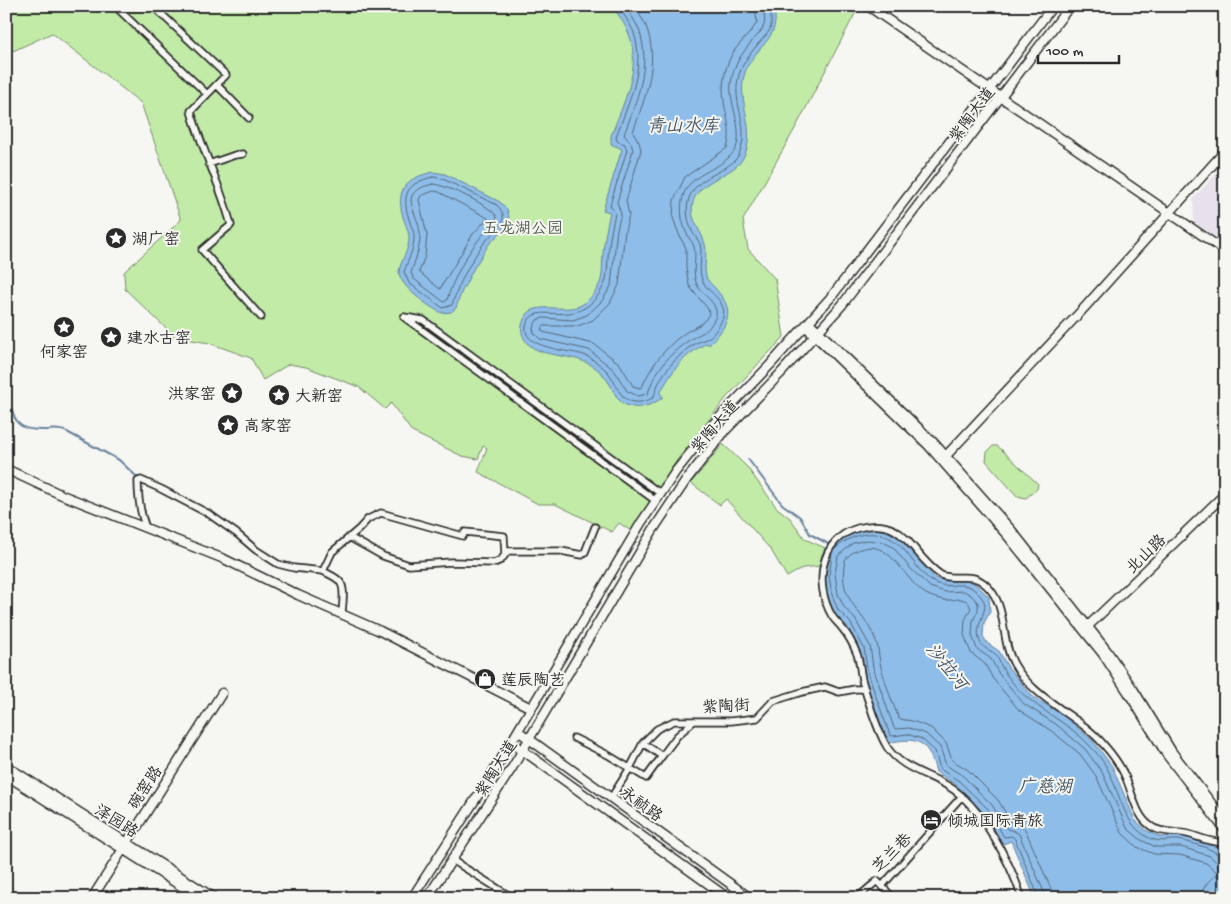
<svg xmlns="http://www.w3.org/2000/svg" width="1231" height="904" font-family="'Gochi Hand','LXGW WenKai TC',sans-serif">
	<rect width="100%" height="100%" fill="#f6f6f2"/>
	<filter id="ink" filterUnits="userSpaceOnUse"><feTurbulence type="fractalNoise" baseFrequency=".02" numOctaves="2"/><feDisplacementMap in="SourceGraphic" scale="10" xChannelSelector="R" yChannelSelector="G"/><feConvolveMatrix kernelMatrix="1 2 1 2 8 2 1 2 1" color-interpolation-filters="sRGB"/></filter>
	<g filter="url(#ink)">
		<path fill="#e8e1ec" d="M1225,164V243L1194,223L1193,199Z"/>
		<path fill="#c1eba7" stroke="#768b69" d="M6,6H856L858,8L797,125L743,220L748,249L775,279L784,337L727,397L677,460L631,531L619,523L612,532L555,504H538L478,472L487,448L483,446L478,459L462,456L412,432L391,403L385,409L359,387L306,367L289,364L263,380L251,358L209,343L175,337L125,289L124,272L181,220L141,103L52,33L13,51L6,45Z
			M723,444L747,467L777,508L790,518L805,539L825,548L822,555L820,566L803,568L787,577L771,550L726,499L720,505L691,483Z
			M993,446H997L1002,450L1038,484L1037,489L1026,498L1017,496L986,461L987,452Z"/>
		<path fill="#8fbde9" stroke="#67839d" d="M613,6H773C784,40 751,47 744,76C737,103 758,131 743,158C734,176 699,179 693,202C689,218 699,227 704,241C709,253 702,266 707,279C710,284 716,288 719,293C737,314 724,329 709,345L707,343C682,356 673,370 660,393L663,397C651,407 631,413 618,399C615,395 612,387 609,383C588,347 546,363 527,343C522,336 520,330 523,322C531,296 565,316 583,304C591,299 598,289 601,280C603,272 602,262 603,253C604,239 607,226 610,212L603,210L622,149L611,144V136C623,104 642,68 629,34C625,24 618,15 613,6Z
			M433,172L445,174L500,202L507,209L509,217L506,227L489,244L474,268L461,293L456,308L451,312L442,313C430,308 399,286 399,272C400,261 410,250 409,236C408,230 405,223 403,217C395,189 406,178 433,172Z
			M867,528L886,531L899,538L918,560L935,578L946,581L959,579L969,580L978,586L989,597L990,612L984,623L983,636L987,643L999,651L1008,667L1032,696L1064,716L1093,741L1112,766L1135,820L1147,831L1161,837L1182,836L1218,847L1225,856V892L1218,898H1035L1011,841L1003,844L984,813L955,784L936,772C928,741 918,736 888,743L870,695L862,670L859,650L846,625L834,613L827,597L824,575L825,563L837,541L848,533Z"/>
		<g fill="none" stroke-linecap="round" stroke-linejoin="round">
			<path stroke="#536577" stroke-width="1" d="M619,6C623,15 631,24 634,33C646,70 628,103 616,137L617,141L625,144L627,150L610,205L615,213C613,224 610,235 609,247C607,258 609,274 604,285C581,334 539,300 528,321C514,348 569,350 584,355C592,358 600,365 606,370C614,378 616,389 623,396C631,405 645,403 654,397C657,378 675,358 691,346C696,342 702,341 708,338C714,335 721,323 723,317C727,301 709,293 703,282C697,269 703,257 700,244C698,239 694,236 692,231C688,222 686,212 688,202C693,175 731,173 739,154C751,127 732,105 738,79C741,65 749,55 758,44C762,39 768,34 770,29C773,21 770,14 769,6
				M626,6C630,14 636,22 639,30C652,66 636,101 624,135L631,143L633,150L617,202L621,214L617,229L611,286L602,301L587,315L573,320L543,318L537,320L533,328L534,333L540,339L589,350L614,370L627,391L638,396L648,394C653,373 670,353 688,341C704,330 706,336 716,316C718,302 703,296 697,285C691,272 697,260 694,247C693,242 689,239 687,234C682,223 680,213 682,201C686,173 718,172 733,153C747,135 728,103 731,83C733,66 742,53 753,40C757,36 762,31 764,25C766,18 763,13 763,6
				M634,6C638,13 643,19 646,26C660,63 645,97 633,132L639,142L641,150L626,201L629,215L625,231L619,285L610,303L593,320L578,326H544L541,329L543,332L594,344L620,364L633,386L640,388L642,387C651,366 664,349 682,335C694,326 701,328 709,314L708,309L693,291L689,285L686,268V248L680,237L673,218L674,200L685,177L727,148C732,131 727,119 724,102C721,84 725,62 737,47C744,39 751,32 757,23L755,6
				M433,177L443,179L497,205C502,211 505,215 502,222C499,230 489,236 484,243C470,262 459,283 452,305L443,308L409,283L404,272C408,260 415,248 414,234C413,229 410,224 409,219C401,194 407,183 433,177Z
				M433,184C446,185 492,206 497,217C495,226 486,230 480,238C466,255 453,279 447,300L444,302L414,279L411,273C415,260 420,249 420,235C420,212 393,193 433,184Z
				M434,191L439,192L488,218L473,234L440,289L419,272L425,256L427,235L419,200L421,196Z
				M834,550C850,534 876,527 896,542C909,552 919,575 935,583C954,591 965,575 982,598C992,610 971,625 981,644C985,650 992,650 996,655C999,659 1000,665 1003,669C1009,679 1020,693 1030,700C1050,716 1073,727 1090,746C1097,753 1104,762 1108,770C1119,791 1123,821 1144,835C1160,846 1169,837 1184,841C1193,844 1205,846 1213,851C1218,853 1218,858 1225,859
				M832,554L829,575L832,595L838,610L850,622L864,648L867,669L875,694L890,735L893,736L907,734L922,739L935,751L940,769L959,781L988,809L1004,837L1012,836L1015,839L1039,898
				M1045,898L1044,892L1019,834L1014,831L1007,829L992,805L963,776L946,765L940,747L926,734L909,728L896,729L894,728L873,667L870,646L855,619L844,607L838,594L835,574L838,556L853,543L867,540L883,542L893,547L910,568L930,587L945,592L964,591L971,595L978,603V610L973,621L972,635L977,649L991,659L999,674L1024,704L1057,725L1085,749L1102,772L1127,828L1141,840L1156,847H1181L1210,856L1217,863L1225,865
				M1053,898L1051,889L1025,829L1011,822L998,800L968,770L952,760L946,743L931,728L912,721L899,719C892,702 886,685 881,667C879,660 879,652 877,644C866,610 836,602 845,560C850,553 856,550 864,548C892,541 905,582 926,594C931,597 939,599 945,600C955,601 966,594 971,608L965,620L964,635L971,653L985,664L993,679L1019,710L1053,732L1080,754L1096,776L1122,833L1137,847L1154,854L1180,855L1206,863L1217,872V875C1208,880 1202,887 1202,898"/>
			<path stroke="#67839d" stroke-width="2" d="M6,392C17,421 12,431 47,430C55,429 61,429 67,432L119,460L138,478
				M748,459L782,504L800,517L810,534L832,546"/>
			<g stroke="#2b2b2b" stroke-width="9">
				<path id="street" d="M115,6L207,94
					M153,6L226,75L191,111C202,150 221,186 231,225L202,250L261,317
					M217,85L249,118
					M209,164L235,155L243,154
					M404,317L423,320L661,494
					M404,317L656,501
					M146,528C140,513 138,498 138,481L141,480L161,489L209,514L236,533L256,550L278,564L294,568L323,571
					M349,537L383,556L409,565L451,562L494,563L501,560L508,551H561L582,555L585,552L595,527
					M342,614C342,606 346,589 340,582C337,577 328,574 323,571L332,552L359,529L368,519L381,513L463,536L465,532L504,536L505,555
					M574,738L608,755L646,778L662,756
					M643,743L662,756L677,736L694,721
					M611,798L630,768L643,743L657,729L674,721H731L757,718L773,701L802,692L825,687L839,692L855,689H865
					M452,860L513,898
					M882,886L893,898
					M857,898L877,881L882,886L962,796
					M1022,898C1010,862 981,805 948,786C928,774 900,768 887,747C878,732 867,698 862,680C860,671 860,662 857,654C853,644 848,635 842,628C839,624 835,621 832,616C814,585 819,539 858,528C907,515 910,555 941,575C958,582 971,570 987,586C1008,606 1000,640 1014,664C1034,700 1078,714 1104,745C1112,754 1120,765 1125,776C1132,791 1135,813 1148,824C1159,834 1174,831 1188,834C1200,837 1213,844 1225,842"/>
			</g>
			<g stroke="#2b2b2b" stroke-width="11">
				<path id="secondary" d="M868,6L1225,251
					M809,322L933,442L1012,531L1107,651L1133,689L1172,752L1225,821
					M805,326L929,446L1007,535L1103,654L1128,692L1167,755L1225,830
					M943,459L1085,307L1225,151
					M6,469L62,495L224,559L298,595L380,631L531,708
					M1086,628L1225,494
					M518,731L750,898
					M511,742L728,898
					M6,766L214,898
					M6,775L200,898
					M92,898L222,693
					M412,898L500,761L641,523L676,471L715,422L770,365L832,296L1053,6
					M427,898L512,768L653,530L687,479L725,431L780,374L842,305L1070,6"/>
			</g>
			<use href="#street" stroke="#f6f6f2" stroke-width="5.5"/>
			<use href="#secondary" stroke="#f6f6f2" stroke-width="8"/>
		</g>
	</g>
	<defs>
		<g id="sight-disc" transform="scale(1.125)"><circle r="9.5" fill="#2b2b2b" stroke="#f6f6f2"/><path d="M0-6L1.8-2.2L6-1.7L2.9 1.2L3.7 5.4L0 3.3L-3.7 5.4L-2.9 1.2L-6-1.7L-1.8-2.2Z" fill="#fff"/></g>
		<g id="shop-disc" transform="scale(1.125)"><circle r="9.5" fill="#2b2b2b" stroke="#f6f6f2"/><path d="M-5-2.5h2.3a2.7 3.5 0 0 1 5.4 0H5L5.5 6h-11ZM-1.5-2.5h3a1.5 2.3 0 0 0-3 0Z" fill="#fff"/></g>
		<g id="hotel-disc" transform="scale(1.125)"><circle r="9.5" fill="#2b2b2b" stroke="#f6f6f2"/><path d="M-6-4.5h1.5V1H6V5H4.5V3h-9V5H-6ZM-4 0a1.8 1.8 0 1 1 3.6 0ZM.5 0V-2.5h3Q6-2.5 6 0Z" fill="#fff"/></g>
	</defs>
	<g fill-rule="evenodd">
		<use href="#sight-disc" x="116" y="238"/>
		<use href="#sight-disc" x="64" y="327"/>
		<use href="#sight-disc" x="111" y="337"/>
		<use href="#sight-disc" x="232" y="393"/>
		<use href="#sight-disc" x="279" y="395"/>
		<use href="#sight-disc" x="228" y="425"/>
		<use href="#shop-disc" x="485" y="679"/>
		<use href="#hotel-disc" x="931" y="820"/>
	</g>
	<g text-anchor="middle" stroke-width="4" stroke-linejoin="round" paint-order="stroke">
		<g font-size="16" fill="#2b2b2b" stroke="#f6f6f2">
			<text transform="translate(971 114) rotate(-53)" y="6">紫陶大道</text>
			<text transform="translate(714 426) rotate(-49)" y="6">紫陶大道</text>
			<text transform="translate(1145 553) rotate(-44)" y="6">北山路</text>
			<text transform="translate(726 705) rotate(-3)" y="6">紫陶街</text>
			<text transform="translate(495 768) rotate(-58)" y="6">紫陶大道</text>
			<text transform="translate(144 787) rotate(-57)" y="6">碗窑路</text>
			<text transform="translate(642 803) rotate(36)" y="6">永祯路</text>
			<text transform="translate(117 820) rotate(32)" y="6">泽园路</text>
			<text transform="translate(891 852) rotate(-45)" y="6">芝兰巷</text>
		</g>
		<g font-size="16" fill="#505b4a" stroke="#f6f6f2">
			<text x="523" y="233">五龙湖公园</text>
		</g>
		<g font-size="16" fill="#2b2b2b" stroke="#f6f6f2" text-anchor="start">
			<text x="132" y="244">湖广窑</text>
			<text x="127" y="343">建水古窑</text>
			<text x="64" y="357" text-anchor="middle">何家窑</text>
			<text x="216" y="399" text-anchor="end">洪家窑</text>
			<text x="295" y="401">大新窑</text>
			<text x="244" y="431">高家窑</text>
			<text x="501" y="685">莲辰陶艺</text>
			<text x="947" y="826">倾城国际青旅</text>
		</g>
		<g font-size="18" font-style="italic" fill="#495764" stroke="#f6f6f2">
			<text x="683" y="131">青山水库</text>
			<text transform="translate(947 666) rotate(51)" y="6">沙拉河</text>
			<text x="1045" y="792">广慈湖</text>
		</g>
	</g>
	<rect width="1231" height="904" fill="none" stroke="#f6f6f2" stroke-width="25"/>
	<rect x="12" y="12" width="1206" height="879" fill="none" stroke="#2b2b2b" stroke-width="2" filter="url(#ink)"/>
	<path d="M1038 55v8h81v-8" fill="none" stroke="#2b2b2b" stroke-width="2.5"/>
	<text x="1046" y="55" font-size="15" fill="#2b2b2b" stroke="#f6f6f2" stroke-width="4" paint-order="stroke">100 m</text>
</svg>
